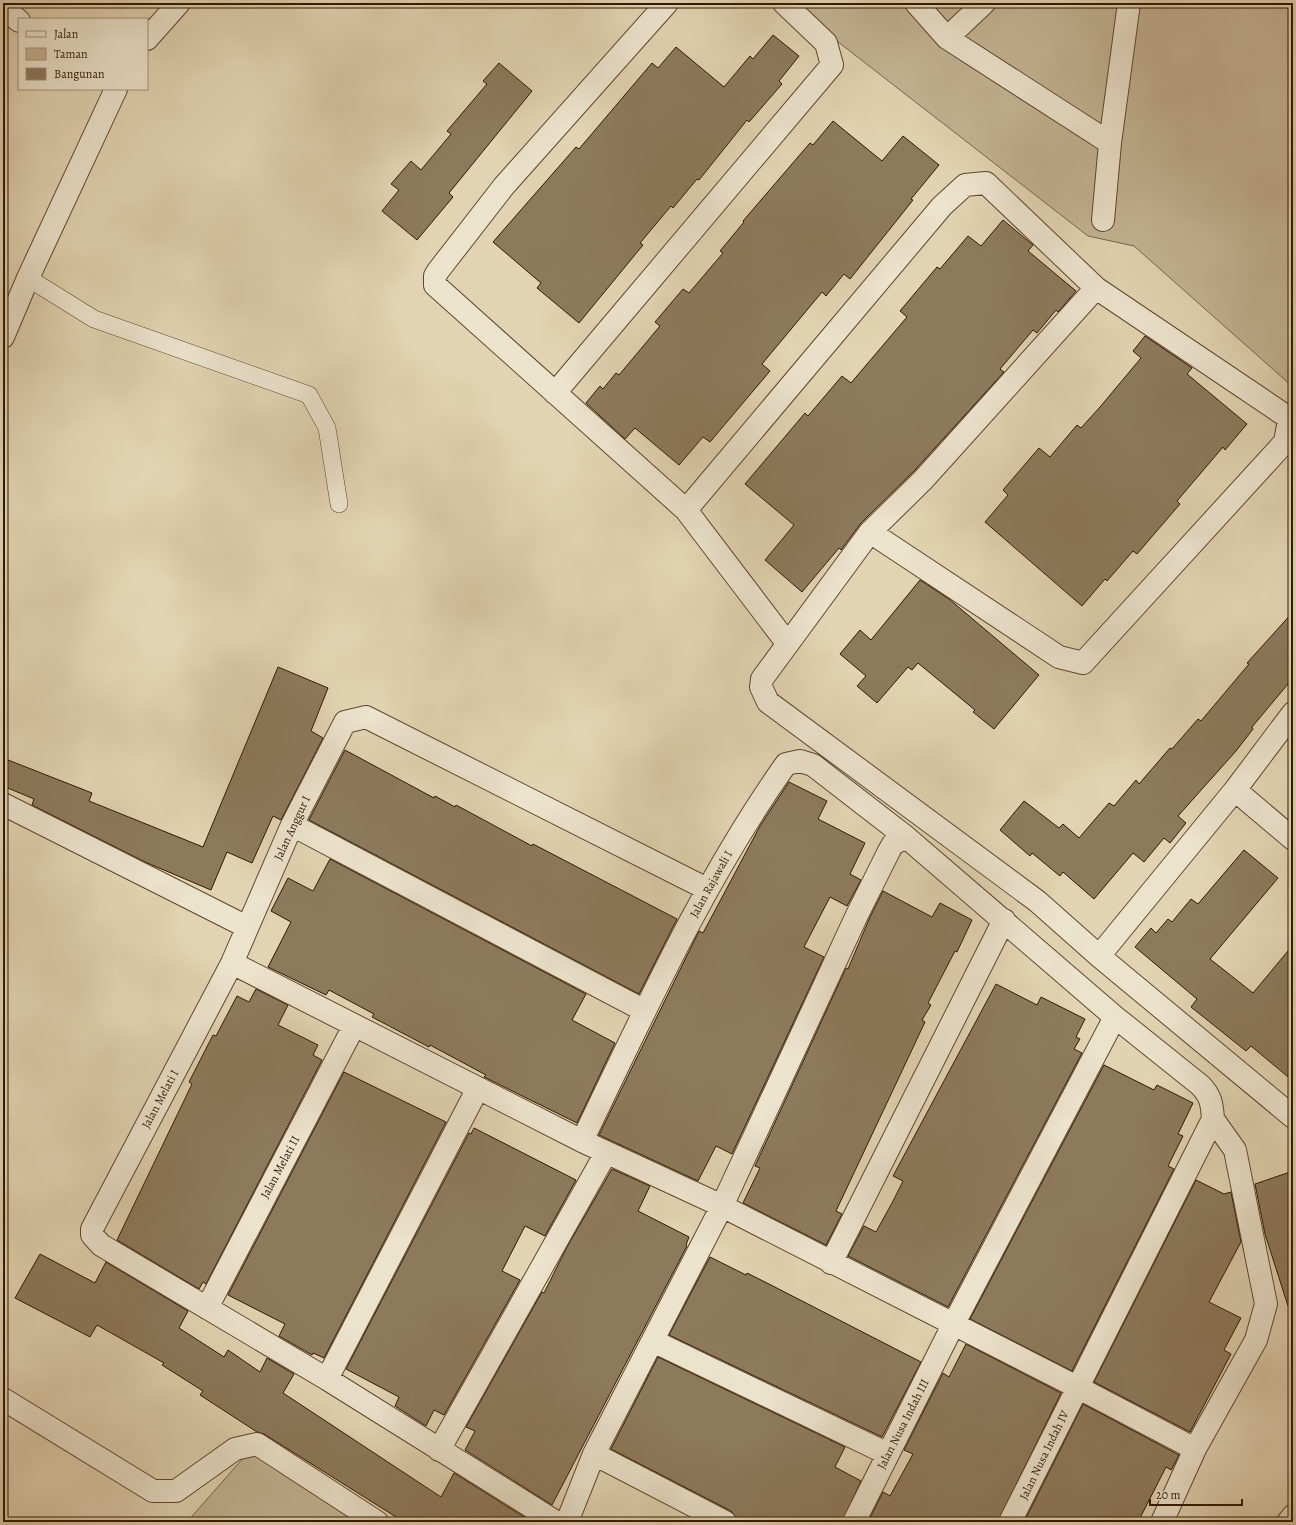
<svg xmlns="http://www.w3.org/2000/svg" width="1296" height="1525" font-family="Alegreya,serif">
	<rect width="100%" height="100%" fill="#e2d4b2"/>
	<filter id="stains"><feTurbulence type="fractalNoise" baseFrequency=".005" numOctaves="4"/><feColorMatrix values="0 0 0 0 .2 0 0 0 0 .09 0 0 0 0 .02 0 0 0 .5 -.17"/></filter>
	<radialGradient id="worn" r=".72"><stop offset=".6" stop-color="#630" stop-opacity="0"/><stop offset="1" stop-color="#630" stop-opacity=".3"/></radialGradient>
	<path fill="#c4b494" stroke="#7a664a" d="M788,3H1293V387L1134,246L1088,236Z
		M251,1449L362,1522H187Z"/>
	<path fill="#8d7a5d" stroke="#311800" d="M773,35L799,56L779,81L782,84L749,122L747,120L699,180L697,179L673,208L671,206L640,243L643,245L579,323L537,288L541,283L493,242L576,147L579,149L652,63L658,68L676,47L724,87L750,56L753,59Z
		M499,63L532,91L449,193L453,197L417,240L382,211L399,190L391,184L411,161L421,170L451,134L447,131L487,84L483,81Z
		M833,121L882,161L903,136L939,165L911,199L913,200L850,279L844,274L826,296L822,292L762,364L770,371L710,442L703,437L679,465L635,428L625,439L586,403L600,386L603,389L616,373L619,375L660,326L655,322L683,289L689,293L723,253L720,251L744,222L743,221L810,143L813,145Z
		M1003,220L1033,245L1028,251L1076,291L1058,312L1056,310L1037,333L1033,330L1000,369L1004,372L914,471L861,523L841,550L839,548L802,592L765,560L794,525L745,484L805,413L808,416L842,376L851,383L907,317L900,311L937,267L940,269L968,236L981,246Z
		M1145,336L1192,368L1187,374L1247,424L1225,450L1223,447L1177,501L1180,504L1137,554L1133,551L1107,581L1105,579L1082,606L985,522L1008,495L1003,490L1039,448L1050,457L1077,425L1081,428L1100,407L1141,358L1133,351Z
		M920,580L949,599L1039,675L994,729L973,712L975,710L918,663L912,670L908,667L877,703L857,686L866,676L840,654L860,630L871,640Z
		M1293,612V678L1252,727L1253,729L1236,751L1178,816L1186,823L1170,843L1164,838L1144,862L1133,853L1094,899L1063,872L1060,876L1032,853L1030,856L1000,830L1024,801L1059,828L1063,824L1079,838L1109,803L1114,806L1136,780L1139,784L1170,748L1172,749L1198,719L1201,721L1249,664L1247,663Z
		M278,667L328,688L311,731L323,738L281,820L273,816L252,863L227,852L211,890L145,862L32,805L34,799L3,786V758L92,793L89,801L203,847Z
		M345,750L434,798L435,796L455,807L456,805L532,846L533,844L677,919L639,994L309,820Z
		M789,782L827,801L818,819L865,843L850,874L861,880L847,906L830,897L804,947L824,957L732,1154L716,1146L698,1181L599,1135L699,931L703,933L760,826Z
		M1244,850L1278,878L1210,959L1253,993L1293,945V1081L1251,1046L1246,1051L1191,1007L1197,999L1135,947L1151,928L1156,933L1168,919L1172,922L1191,899L1198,904Z
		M330,859L586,994L572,1020L615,1043L577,1123L484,1077L486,1075L430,1045L429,1047L372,1017L374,1014L329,990L326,995L268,967L291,922L271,911L288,878L313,891Z
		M883,891L932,917L940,903L972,920L957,952L955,951L928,1003L931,1005L922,1020L925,1022L836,1211L842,1214L826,1245L743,1203L760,1168L755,1166L846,968L848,969L870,917Z
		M996,984L1037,1005L1041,997L1085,1019L1076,1037L1080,1039L1074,1049L1082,1053L948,1307L848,1256L864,1226L876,1232L892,1203L903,1181L893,1176Z
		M256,989L288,1005L278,1025L318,1045L313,1055L322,1060L206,1284L203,1282L199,1289L117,1240L192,1084L189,1082L213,1035L216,1036L237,996L249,1002Z
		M1104,1065L1154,1090L1157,1085L1193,1103L1178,1134L1183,1136L1168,1166L1174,1169L1072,1371L970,1319Z
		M344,1072L446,1122L324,1358L313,1353L312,1355L279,1336L285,1324L228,1295Z
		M474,1128L576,1180L545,1236L525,1226L502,1271L520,1280L444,1415L434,1410L426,1426L395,1406L399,1397L346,1369L469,1133L471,1134Z
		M612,1169L650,1186L638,1211L689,1237L686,1245L687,1246L552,1505L465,1450L475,1431L466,1427L542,1292L544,1293L567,1247Z
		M1293,1171V1305L1288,1306L1265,1234L1255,1184Z
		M1196,1180L1224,1194L1231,1192L1241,1242L1209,1302L1241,1318L1224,1350L1231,1354L1190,1432L1094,1382Z
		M40,1254L95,1283L106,1262L188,1311L179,1328L224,1357L228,1350L260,1372L267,1358L294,1374L283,1393L441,1497L454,1473L532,1522H404L264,1434L257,1432L200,1395L203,1391L162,1365L164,1363L97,1325L90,1337L15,1298Z
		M710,1257L746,1275L747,1273L767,1283L921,1362L882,1437L669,1335Z
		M966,1344L1061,1393L998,1522H868L883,1492L890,1496L913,1454L904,1450L943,1373L949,1377Z
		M658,1357L845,1447L835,1467L861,1481L842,1522H742L737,1519L731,1511L611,1449Z
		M1083,1404L1179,1455L1177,1459L1171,1470L1166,1467L1138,1522H1024Z"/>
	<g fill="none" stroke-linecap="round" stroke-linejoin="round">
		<g stroke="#5d472c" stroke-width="18">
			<path id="service" d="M28,278L94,319L309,395L327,428L339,504"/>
		</g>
		<g stroke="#5d472c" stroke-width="24">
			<path id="minor" d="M667,3L504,186L438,271L435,276V285L686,510L787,643
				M916,3L947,38L1110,143
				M3,7L19,21
				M947,38L984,3
				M147,39L179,3
				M1103,220L1110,143L1129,3
				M1096,288L923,480L870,532L762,679L761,687L768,702L1037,901L1099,956L1293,1117
				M3,337L28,278L116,89
				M555,393L832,65L826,43L784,3
				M686,510L942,206L965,185L986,183L1096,288L1286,416L1289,420L1285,442L1083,663L1059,657L870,532
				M1235,790L1293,839
				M3,804L247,927
				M292,825L645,1011
				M1099,956L1235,790L1293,713
				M232,963L582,1141L722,1206L1077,1387L1195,1449
				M582,1141C644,1013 703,881 786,764L800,761L813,765L906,837
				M831,1263L1004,920
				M207,1308L354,1026
				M653,1341L888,1454
				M327,1379L478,1088
				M3,1399L153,1491H176L235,1449L257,1444L377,1522
				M439,1450L606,1153
				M594,1454L725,1522
				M556,1522L327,1379L101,1245L92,1235V1229L232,963L292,825L345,722L366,717L707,889
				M567,1522L594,1454L722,1206L857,915L889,851L893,844L906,837L1115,1017L1200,1085C1211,1096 1212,1104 1213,1119L1010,1522
				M854,1522L953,1325L1115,1017
				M1162,1522L1195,1449L1256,1340L1266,1304L1235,1150L1213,1119
				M1288,1522L1293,1516"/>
		</g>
		<use href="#service" stroke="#ece3cd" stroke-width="17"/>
		<use href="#minor" stroke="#ece3cd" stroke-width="22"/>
	</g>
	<g text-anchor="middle" stroke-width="3" stroke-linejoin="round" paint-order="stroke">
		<g font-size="12" fill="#311800" stroke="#ece3cd">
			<text transform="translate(292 828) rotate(-65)" y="4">Jalan Anggur I</text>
			<text transform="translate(711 884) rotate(-61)" y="4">Jalan Rajawali I</text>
			<text transform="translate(160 1099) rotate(-62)" y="4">Jalan Melati I</text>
			<text transform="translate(280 1167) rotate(-62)" y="4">Jalan Melati II</text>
			<text transform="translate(903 1424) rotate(-63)" y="4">Jalan Nusa Indah III</text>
			<text transform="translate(1044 1455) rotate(-64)" y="4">Jalan Nusa Indah IV</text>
		</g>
	</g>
	<rect width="1296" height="1525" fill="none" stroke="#e2d4b2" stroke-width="16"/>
	<rect x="4" y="4" width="1288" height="1517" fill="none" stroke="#311800" stroke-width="2"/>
	<rect x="8" y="8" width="1280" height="1509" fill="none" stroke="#311800"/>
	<rect x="18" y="18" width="130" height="72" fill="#ece3cd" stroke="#a1927b"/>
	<rect x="26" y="31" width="20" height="6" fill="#ece3cd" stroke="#a1927b"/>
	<text x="54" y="38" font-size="12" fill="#311800">Jalan</text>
	<rect x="26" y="48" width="20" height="12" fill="#c4b494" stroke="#a1927b"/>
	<text x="54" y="58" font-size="12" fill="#311800">Taman</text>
	<rect x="26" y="68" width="20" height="12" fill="#8d7a5d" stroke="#a1927b"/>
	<text x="54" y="78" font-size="12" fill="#311800">Bangunan</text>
	<path d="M1150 1499v6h92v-6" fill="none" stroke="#311800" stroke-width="2"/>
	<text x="1156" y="1499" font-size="12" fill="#311800" stroke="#ece3cd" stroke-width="3" paint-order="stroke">20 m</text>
	<rect width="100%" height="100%" filter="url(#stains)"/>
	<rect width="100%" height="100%" fill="url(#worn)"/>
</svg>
